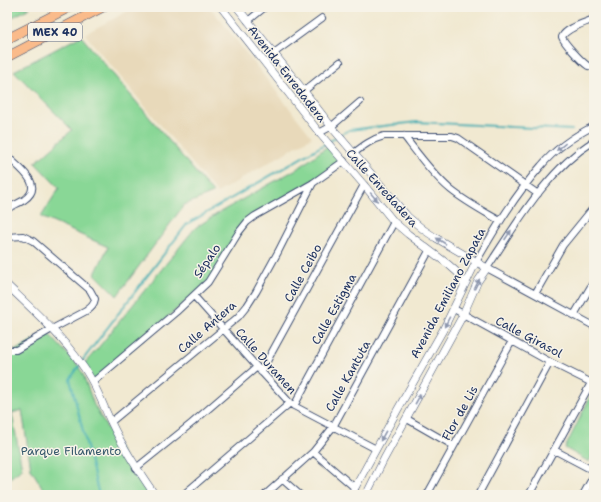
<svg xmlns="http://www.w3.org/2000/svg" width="601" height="502" font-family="'Shantell Sans',sans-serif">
	<rect width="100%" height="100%" fill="#f7f3e8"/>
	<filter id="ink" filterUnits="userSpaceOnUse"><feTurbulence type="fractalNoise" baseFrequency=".025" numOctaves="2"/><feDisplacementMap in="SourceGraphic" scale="8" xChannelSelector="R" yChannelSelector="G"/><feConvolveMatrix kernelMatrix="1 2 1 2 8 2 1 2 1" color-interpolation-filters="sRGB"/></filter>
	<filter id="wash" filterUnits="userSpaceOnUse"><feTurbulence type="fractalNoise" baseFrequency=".012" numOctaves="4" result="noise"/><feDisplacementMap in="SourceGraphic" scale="16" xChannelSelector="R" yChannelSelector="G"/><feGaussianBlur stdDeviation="0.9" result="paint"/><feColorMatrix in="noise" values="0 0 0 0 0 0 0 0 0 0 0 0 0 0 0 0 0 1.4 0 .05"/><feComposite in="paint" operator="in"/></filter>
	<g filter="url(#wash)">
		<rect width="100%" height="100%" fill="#f1e9d1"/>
		<path fill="#e8d9ba" d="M135,7H210L312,137L217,193L85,34Z"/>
		<path fill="#89d796" stroke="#52837a" d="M7,7H29L30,8L7,20Z
			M81,36L213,193L184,205L117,296L95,274L108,247L41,217L59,188L35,163L72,130L14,71Z
			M329,145L344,161L247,222L208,282L93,382L83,365L98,348L195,228L220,212L300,167Z
			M47,332L77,364L83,374L94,405L125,459L149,495H47L31,469L22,410L12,413L22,469L7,480V355Z
			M593,391L594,392V451L589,462L565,448Z"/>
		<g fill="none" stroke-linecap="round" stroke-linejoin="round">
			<path stroke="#3badb3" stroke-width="2" d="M340,135L349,130L417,122L572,130
				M82,361L187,224L337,137
				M80,365L70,379L99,495"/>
		</g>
	</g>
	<g filter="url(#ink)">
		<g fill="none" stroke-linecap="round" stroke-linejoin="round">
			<g stroke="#3b4b6f" stroke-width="8">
				<path id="minor" d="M594,19C585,23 566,28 562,37C564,43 582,62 588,66C591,67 591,67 594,66
					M248,21L265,7
					M274,53L322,18
					M304,91L340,62
					M319,133L332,126L360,102
					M404,136C418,154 433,175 451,190C466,202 483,211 500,221
					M594,141C547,170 517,223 487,268L594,326
					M354,153C363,146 372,139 384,136H452L458,138L538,194
					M7,156C18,167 46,185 24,200C19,203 12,206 7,209
					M7,237L23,236L33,241L90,290L95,299C94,305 91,307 86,311L52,329L16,350H11L7,349
					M476,262C495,229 515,195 541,166C555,149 574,136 594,126
					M535,294L563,245L594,207
					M194,296L257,367L290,403L294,406L376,449
					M454,309L550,362L594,384
					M574,315L594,281
					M261,372L364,185
					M93,382L176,312L208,282L239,232L247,222L255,216L313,183L344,161
					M294,406L394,222
					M407,419L454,446
					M111,422L238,317L247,306L256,292L278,252L313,183
					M554,450L594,471
					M313,452L355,488
					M136,468L192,423L257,367
					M282,479L300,495
					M183,495L290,403
					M265,495L313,452L333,427L429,251
					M427,495L512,341
					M478,495L550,362
					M529,495L591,383
					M583,495L594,475"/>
			</g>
			<g stroke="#3b4b6f" stroke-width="8">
				<path id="tertiary" d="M221,7L265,63L321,135L364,185L394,222L408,234L449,265L458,273L464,285
					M237,7L304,91L334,130L408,217L424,230L436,238L487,268L478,281L463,315L384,459L366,495
					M7,285C33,310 61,335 82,365C95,382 102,403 111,422C123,448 139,472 155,495
					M351,495L398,409L443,330L476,262"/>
			</g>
			<g stroke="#3b4b6f" stroke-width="10">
				<path id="primary" d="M7,39L70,7
					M7,57L103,7"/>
			</g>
			<use href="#minor" stroke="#fff" stroke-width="6"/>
			<use href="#tertiary" stroke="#fff" stroke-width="7"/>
			<use href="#primary" stroke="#fabb8b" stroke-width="9"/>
		</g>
		<defs><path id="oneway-solid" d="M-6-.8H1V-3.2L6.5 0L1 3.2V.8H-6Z"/></defs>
		<g fill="#8d97ae">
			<use href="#oneway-solid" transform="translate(561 147) rotate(141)"/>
			<use href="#oneway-solid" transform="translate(374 197) rotate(50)"/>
			<use href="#oneway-solid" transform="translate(508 235) rotate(-56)"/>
			<use href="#oneway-solid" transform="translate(441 241) rotate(-147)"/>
			<use href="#oneway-solid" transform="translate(477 284) rotate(-63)"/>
			<use href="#oneway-solid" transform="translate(447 322) rotate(118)"/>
			<use href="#oneway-solid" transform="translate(418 399) rotate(-61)"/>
			<use href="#oneway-solid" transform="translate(383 436) rotate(119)"/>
		</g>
	</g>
	<g text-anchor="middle" stroke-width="3" stroke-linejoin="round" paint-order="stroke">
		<rect fill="#f7f3e8" stroke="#5d6a87" stroke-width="1" x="28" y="23" width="54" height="18" rx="3"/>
		<g font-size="11" font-weight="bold" fill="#1b2f5e">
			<text x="55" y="36">MEX 40</text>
		</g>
		<g font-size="12" fill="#1b2f5e" stroke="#f7f3e8">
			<text transform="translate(287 74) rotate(52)" y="4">Avenida Enredadera</text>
			<text transform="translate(382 188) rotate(48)" y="4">Calle Enredadera</text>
			<text transform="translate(207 261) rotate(-56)" y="4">Sépalo</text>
			<text transform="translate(303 273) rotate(-61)" y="4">Calle Ceibo</text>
			<text transform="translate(448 293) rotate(-62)" y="4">Avenida Emiliano Zapata</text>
			<text transform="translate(334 309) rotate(-61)" y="4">Calle Estigma</text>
			<text transform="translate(207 327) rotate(-41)" y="4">Calle Antera</text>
			<text transform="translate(529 337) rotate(28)" y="4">Calle Girasol</text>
			<text transform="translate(266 361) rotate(48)" y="4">Calle Duramen</text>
			<text transform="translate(348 376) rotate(-61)" y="4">Calle Kantuta</text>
			<text transform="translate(460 413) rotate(-61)" y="4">Flor de Lis</text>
		</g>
		<g font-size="12" fill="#36596c" stroke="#f7f3e8">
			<text x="71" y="455">Parque Filamento</text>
		</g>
	</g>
	<rect width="601" height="502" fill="none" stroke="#f7f3e8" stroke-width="24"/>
</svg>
